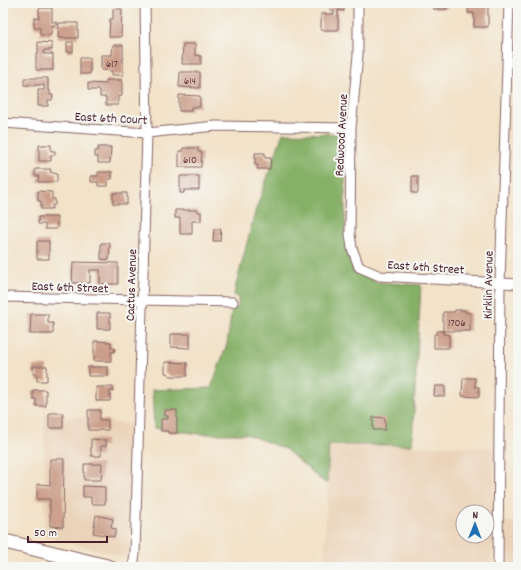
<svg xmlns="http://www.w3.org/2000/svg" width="521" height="570" font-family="Dekko,sans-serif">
	<rect width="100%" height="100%" fill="#f6f6f2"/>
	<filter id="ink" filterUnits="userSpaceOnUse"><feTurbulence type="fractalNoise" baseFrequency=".025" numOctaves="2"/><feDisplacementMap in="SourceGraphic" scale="8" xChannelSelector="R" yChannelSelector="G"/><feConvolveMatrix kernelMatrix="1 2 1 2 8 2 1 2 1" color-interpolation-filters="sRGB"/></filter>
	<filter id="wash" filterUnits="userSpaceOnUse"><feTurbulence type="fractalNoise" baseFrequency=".012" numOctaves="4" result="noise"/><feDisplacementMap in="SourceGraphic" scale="16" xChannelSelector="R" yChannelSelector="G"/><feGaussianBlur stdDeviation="0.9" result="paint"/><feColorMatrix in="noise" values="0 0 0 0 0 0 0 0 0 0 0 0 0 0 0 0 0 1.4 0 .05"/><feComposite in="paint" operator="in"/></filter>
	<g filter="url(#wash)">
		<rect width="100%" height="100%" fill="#f2e2c8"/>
		<path fill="#ead3b8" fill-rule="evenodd" d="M44,414L64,415L133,425L129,558L45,537Z
			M329,445L495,447L492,567H324ZM463,512H487V536H463Z
			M504,522H518V567H503Z"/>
		<path fill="#86b067" stroke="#686849" d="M283,133L345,134V234L347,249L353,266V272H355L356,275L359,273L377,282L421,285L412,445H329L327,484L321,480L285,449L246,434H200L154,428L152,390L211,388L227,344L232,308H238V296H234L235,289L255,212Z"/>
		<g id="blocks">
			<path fill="#cb9e8a" d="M330,3H344V11L338,10V30H321V14H334V11L330,10Z
				M433,3H447V9H433Z
				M468,3H488V27H474V13H468Z
				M39,8H52V22H57V25H52L51,35H40V28H34V18H39Z
				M113,9H122L121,37H109L110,19H113Z
				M59,23H78V38H58Z
				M38,42L52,43V50H44V54H53V70H36V54H38Z
				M67,42H73V52H67Z
				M183,44H195V55L201,56V64H182Z
				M113,45H123V75H112V71L101,70V55H112Z
				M80,58H90V74H80Z
				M180,72H200V88L179,87Z
				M24,78H48V90H50V95H53L52,100H48V106H38V90H44V85H24Z
				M106,80H122V96H118V105H106V97H100V90H88V83L106,84Z
				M179,95L200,96V107H191V111H179Z
				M39,145H51V151H55V155H51V161H39Z
				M98,147H111L110,163H98V157H95V151H98Z
				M183,148H198V152H202L201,167H179V151H183Z
				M255,153H265V158H271L270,169H257L258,165H255Z
				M35,169H51L50,172L57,174V182H38L39,176H35Z
				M98,172H112V179H108V186H98V182H91V176H98Z
				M180,176H199V190H184V193H180Z
				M412,176H418V193H412Z
				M38,191L52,192V199H55V205H52V209H41V201H38Z
				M113,193H127V204H113Z
				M175,210H198V212H201V221H192V234H180V218H175Z
				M38,217H57V229H45V224H38Z
				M214,229H221L220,241H213Z
				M37,241H49V259H37Z
				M101,243H110L109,260L101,259Z
				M73,262L118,263V284H100V270H90V283H72Z
				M455,310H465V312L470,313V331H443V312H455Z
				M97,313H110V329H97Z
				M31,314H48V323H53V334H30Z
				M437,331H443V334H449V348H434V334H437Z
				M171,334H190V348L171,347Z
				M94,341L111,342V348H115L114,352H111V361H94Z
				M165,362L187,363V376H169V374L165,373Z
				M33,366H47V381H37V374H33Z
				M88,367H108V376H88Z
				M463,378H475V387H479V397L462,396Z
				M435,386H445V396H434Z
				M96,387H113V391H110V401H96Z
				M33,390H46V406H36V399H33Z
				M88,410H100V420H108V430H88Z
				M165,410H177V433H168V431H161V419H168V416H165Z
				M49,413H63V428H49Z
				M373,417L385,418V430H373Z
				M91,439L106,440V446H101V456H91Z
				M50,459H64L63,527L50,526V499H37V484L50,485Z
				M84,464H102L101,480H84Z
				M83,486L105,487V504H91V497H83Z
				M515,494H518V506H515Z
				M96,515L113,519L111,528L116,529L114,537L93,533Z"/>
		</g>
	</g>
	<g filter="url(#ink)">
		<use href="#blocks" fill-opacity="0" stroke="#856362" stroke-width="1"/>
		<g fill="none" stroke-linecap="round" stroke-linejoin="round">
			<g stroke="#856362" stroke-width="11">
				<path id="minor" d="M358,3V55L351,128L350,234L352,248L359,267L380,276L518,284
					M3,123L147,133L216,126L351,128
					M3,297L233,302
					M133,567L135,554L147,133L145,3
					M498,567L500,284L509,3"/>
			</g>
			<g stroke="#856362" stroke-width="16">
				<path id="primary" d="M3,541L109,567"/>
			</g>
			<use href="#minor" stroke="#fff" stroke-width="9"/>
			<use href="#primary" stroke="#fff" stroke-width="14"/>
		</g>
	</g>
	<g text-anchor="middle" stroke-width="4" stroke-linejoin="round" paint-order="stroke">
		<g font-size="11" fill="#6a3f43">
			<text x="112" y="67">617</text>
			<text x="190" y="84">614</text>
			<text x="190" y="163">610</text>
			<text x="457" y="326">1706</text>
		</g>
		<g font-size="13" fill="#4a1f2b" stroke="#f6f6f2">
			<text transform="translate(111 117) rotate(3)" y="5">East 6th Court</text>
			<text transform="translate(340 135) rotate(-87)" y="5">Redwood Avenue</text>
			<text transform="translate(426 266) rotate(4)" y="5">East 6th Street</text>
			<text transform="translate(130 285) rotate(-88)" y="5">Cactus Avenue</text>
			<text transform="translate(487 285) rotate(-89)" y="5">Kirklin Avenue</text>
			<text transform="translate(70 286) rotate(2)" y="5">East 6th Street</text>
		</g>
	</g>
	<rect width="521" height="570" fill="none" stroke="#f6f6f2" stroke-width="16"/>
	<g transform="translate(475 524) rotate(1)"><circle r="19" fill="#f6f6f2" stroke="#b1a0a2"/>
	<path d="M0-3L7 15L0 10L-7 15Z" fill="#1f6fb2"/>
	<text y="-6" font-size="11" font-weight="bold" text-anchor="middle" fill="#4a1f2b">N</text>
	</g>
	<path d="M28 536v6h79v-6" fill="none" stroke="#4a1f2b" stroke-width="2"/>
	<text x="34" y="536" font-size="12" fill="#4a1f2b" stroke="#f6f6f2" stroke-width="3" paint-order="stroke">50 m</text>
</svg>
